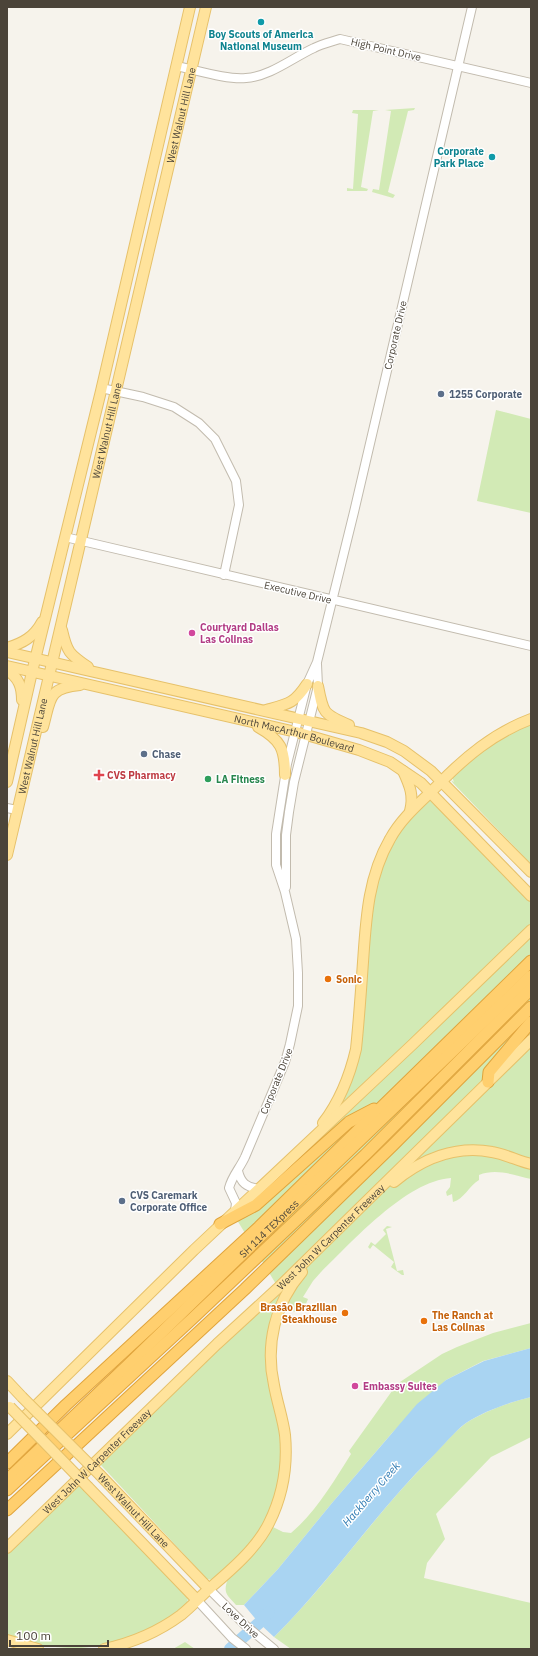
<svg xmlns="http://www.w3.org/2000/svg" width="538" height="1656" font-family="'IBM Plex Sans',sans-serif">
	<rect width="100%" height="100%" fill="#f6f3ec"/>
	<path fill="#d2eab5" d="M415,108L414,110L408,111L388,192L395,195L393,198L372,192L373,189L379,190L391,111L385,110Z
		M353,110H379L373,111L361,187L368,189L367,191H347V188L353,189L358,114L352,113Z
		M496,410L531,419V513L477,501Z
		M531,722V864L453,783L451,780L454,782L452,777L490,744Z
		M430,795L531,900V1179C514,1175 496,1168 479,1175V1180C469,1186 464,1199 453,1202L452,1194L447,1196L446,1192L450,1187L451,1178C406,1181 352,1242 321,1272L313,1281L303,1297L308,1299C305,1306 303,1313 294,1312L282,1293C274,1314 265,1335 266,1358C267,1374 271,1389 275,1405C284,1451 284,1494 257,1534C248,1547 227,1566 215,1578L212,1580L207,1579L99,1463L279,1289L237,1220L294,1163L340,1098L354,1067L370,896L391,839Z
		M387,1226L392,1227L386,1229L397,1271L403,1270L404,1275H402L391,1267L394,1262L373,1245L370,1249L368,1247L371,1242L375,1245L386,1234L383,1230Z
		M531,1323V1348L483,1361L446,1380L392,1433L332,1503L278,1569L244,1605H236C226,1594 223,1593 228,1578L271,1526L283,1532L291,1533C316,1512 334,1481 351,1454L349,1451L397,1384L442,1354L457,1347L493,1333Z
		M531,1397V1437L491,1457L436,1514L445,1539L427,1563L424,1578L531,1603V1649H291L274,1637C330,1582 374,1515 430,1459C440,1448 455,1431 466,1423C485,1411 510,1402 531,1397Z
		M77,1483L185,1594L188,1598L187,1604C152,1635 103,1653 55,1647C39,1645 23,1641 7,1637V1552Z
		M185,1642L195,1649H173Z"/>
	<path fill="#a9d4f2" d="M531,1348V1397C510,1402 484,1411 466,1423C455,1431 442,1447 432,1457C375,1513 331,1581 274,1637L259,1623L244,1605L278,1569L332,1503L417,1404L446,1380L484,1361Z"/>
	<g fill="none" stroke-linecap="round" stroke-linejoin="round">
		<path stroke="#a9d4f2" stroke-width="12" d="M230,1649L259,1623L269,1612"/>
		<g stroke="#c2bbae" stroke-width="10">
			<path id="minor" d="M176,66C196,70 227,80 246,78C271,76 292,58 314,48C322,44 331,42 340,39L531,83
				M101,388L143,397L174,407L199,423L215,439L236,481L239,505L224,575
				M65,537L531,646
				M7,808L17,810
				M286,887V835L289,812L294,782L318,686L317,664
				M238,1171C241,1183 246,1187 259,1189
				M235,1211L236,1203L229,1188C232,1176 240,1168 245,1157L285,1062L290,1044L298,1006V973L296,939L285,892L276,865V834L287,764L307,684L317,662L354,512L472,7
				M209,1589L245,1625L274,1649
				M197,1600L232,1638L246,1649"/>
		</g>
		<g stroke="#e6c16a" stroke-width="12">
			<g id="major">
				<path d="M62,630C67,652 69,654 88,667"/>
				<path d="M7,648C23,643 34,637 42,622"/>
				<path d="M7,652L361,733L387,742L404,751L431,771L531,872"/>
				<path id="s1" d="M7,666L296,732L359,750L390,762L421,783L531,896"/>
				<path d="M7,670C19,678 22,687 22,700"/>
				<path d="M318,686C323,713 323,714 349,725"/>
				<path d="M266,710C288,704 294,704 307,684"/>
				<path d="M43,727C51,699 47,688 80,685"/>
				<path d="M258,727C281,740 285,749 285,775"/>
				<path d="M403,771C410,786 414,796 410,811"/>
				<path d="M7,782L32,672L101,391L190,7"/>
				<path id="s2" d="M7,855C73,572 140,290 206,7"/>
				<path d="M323,1123C339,1102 350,1075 356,1049C359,1020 361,991 363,962C366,919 368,877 390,839C402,817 421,802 438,785C465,757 494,733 531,719"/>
				<path d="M394,1182C422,1159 456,1145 492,1152C505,1154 518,1161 531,1164"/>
				<path d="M7,1381L22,1397"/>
				<path d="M7,1434L194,1250L413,1044L531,930"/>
				<path id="s3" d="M100,1475L209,1589"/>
				<path d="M88,1487L197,1600"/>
				<path id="s4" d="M7,1548L217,1344L277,1289L531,1040"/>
				<path d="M7,1640L38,1649"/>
				<path d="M104,1649C132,1643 158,1632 181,1615C191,1607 200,1597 210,1588C230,1571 257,1548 269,1523C283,1495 288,1467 285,1435C283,1419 277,1402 274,1385C265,1345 275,1303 302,1272"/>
			</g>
		</g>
		<g stroke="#e0a43c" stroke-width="13">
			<g id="highway">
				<path d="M488,1082L489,1072L531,1022"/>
				<path d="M220,1224L256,1205L349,1122L374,1109"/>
				<path d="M7,1463L66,1405L259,1227L531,961"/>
				<path id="s5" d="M7,1480L128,1365L333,1166L531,976"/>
				<path d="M7,1490L193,1318L365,1155L531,989"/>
				<path d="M7,1510L245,1289L392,1146L531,1007"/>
			</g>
		</g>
		<use href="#minor" stroke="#fff" stroke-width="8"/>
		<use href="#major" stroke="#ffe39c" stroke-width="10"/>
		<use href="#highway" stroke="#ffcf6e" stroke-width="11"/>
		<g stroke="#e6c16a" stroke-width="12" stroke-linecap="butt">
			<path id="major-bridge" d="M22,1397L100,1475
				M10,1407L88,1487"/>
		</g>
		<use href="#major-bridge" stroke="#ffe39c" stroke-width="10"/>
	</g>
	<g fill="#0f9aa8" stroke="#fff" stroke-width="1.5">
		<circle cx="261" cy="22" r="4"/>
		<circle cx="492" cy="157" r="4"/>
	</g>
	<g fill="#5c6f8a" stroke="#fff" stroke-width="1.5">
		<circle cx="441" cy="394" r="4"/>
		<circle cx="144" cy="754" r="4"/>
		<circle cx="122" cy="1201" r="4"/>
	</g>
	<g fill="#d1479c" stroke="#fff" stroke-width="1.5">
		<circle cx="192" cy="633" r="4"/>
		<circle cx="355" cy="1386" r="4"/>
	</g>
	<path fill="#e0444e" stroke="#fff" stroke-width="1.5" d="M97 769h4v4h4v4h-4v4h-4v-4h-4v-4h4z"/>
	<circle fill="#2e9e5b" stroke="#fff" stroke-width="1.5" cx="208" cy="779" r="4"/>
	<g fill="#e8710a" stroke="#fff" stroke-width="1.5">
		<circle cx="328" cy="979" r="4"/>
		<circle cx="345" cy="1313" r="4"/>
		<circle cx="424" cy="1321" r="4"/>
	</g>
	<g text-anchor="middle" stroke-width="3" stroke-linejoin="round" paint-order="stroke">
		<g font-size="10" font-weight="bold" fill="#0d838f" stroke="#fff">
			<text x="261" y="38">Boy Scouts of America<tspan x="261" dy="12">National Museum</tspan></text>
			<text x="484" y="155" text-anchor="end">Corporate<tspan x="484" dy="12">Park Place</tspan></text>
		</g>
		<g font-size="10" fill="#4b4439" stroke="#fff">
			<text transform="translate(386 49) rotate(13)" y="4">High Point Drive</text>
			<text dy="4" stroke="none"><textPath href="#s2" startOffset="760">West Walnut Hill Lane</textPath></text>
			<text transform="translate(395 335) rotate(-77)" y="4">Corporate Drive</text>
			<text dy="4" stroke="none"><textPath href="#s2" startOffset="436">West Walnut Hill Lane</textPath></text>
			<text transform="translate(298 592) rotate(13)" y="4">Executive Drive</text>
			<text dy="4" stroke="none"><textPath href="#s1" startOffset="295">North MacArthur Boulevard</textPath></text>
			<text dy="4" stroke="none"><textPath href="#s2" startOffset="112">West Walnut Hill Lane</textPath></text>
			<text transform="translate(276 1081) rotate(-68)" y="4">Corporate Drive</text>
			<text dy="4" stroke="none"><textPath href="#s5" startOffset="363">SH 114 TEXpress</textPath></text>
			<text dy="4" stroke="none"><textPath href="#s4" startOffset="449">West John W Carpenter Freeway</textPath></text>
			<text dy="4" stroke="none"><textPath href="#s4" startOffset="125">West John W Carpenter Freeway</textPath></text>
			<text dy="4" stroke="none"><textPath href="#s3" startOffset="49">West Walnut Hill Lane</textPath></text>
			<text transform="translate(241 1620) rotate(43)" y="4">Love Drive</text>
		</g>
		<g font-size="10" font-weight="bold" fill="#4e5e75" stroke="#fff" text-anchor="start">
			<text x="449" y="398">1255 Corporate</text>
			<text x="152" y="758">Chase</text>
			<text x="130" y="1199">CVS Caremark<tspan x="130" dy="12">Corporate Office</tspan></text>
		</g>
		<g font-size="10" font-weight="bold" fill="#b23c85" stroke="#fff" text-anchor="start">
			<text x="200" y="631">Courtyard Dallas<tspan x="200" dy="12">Las Colinas</tspan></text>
			<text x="363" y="1390">Embassy Suites</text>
		</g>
		<g font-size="10" font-weight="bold" fill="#be3a42" stroke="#fff" text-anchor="start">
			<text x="107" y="779">CVS Pharmacy</text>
		</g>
		<g font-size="10" font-weight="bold" fill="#27864d" stroke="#fff" text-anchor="start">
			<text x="216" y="783">LA Fitness</text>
		</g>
		<g font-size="10" font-weight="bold" fill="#c56008" stroke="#fff" text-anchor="start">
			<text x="336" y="983">Sonic</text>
			<text x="337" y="1311" text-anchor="end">Brasão Brazilian<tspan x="337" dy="12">Steakhouse</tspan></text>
			<text x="432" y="1319">The Ranch at<tspan x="432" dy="12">Las Colinas</tspan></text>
		</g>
		<g font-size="11" font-style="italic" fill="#2e7ab2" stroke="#fff">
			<text transform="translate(371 1494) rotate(-49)" y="4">Hackberry Creek</text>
		</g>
	</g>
	<rect width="538" height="1656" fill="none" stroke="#4b4439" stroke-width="16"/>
	<path d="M10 1640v6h98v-6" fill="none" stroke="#4b4439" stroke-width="2"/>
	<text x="16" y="1640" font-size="12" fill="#4b4439" stroke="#ffffff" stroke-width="3" paint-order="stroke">100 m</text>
</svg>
